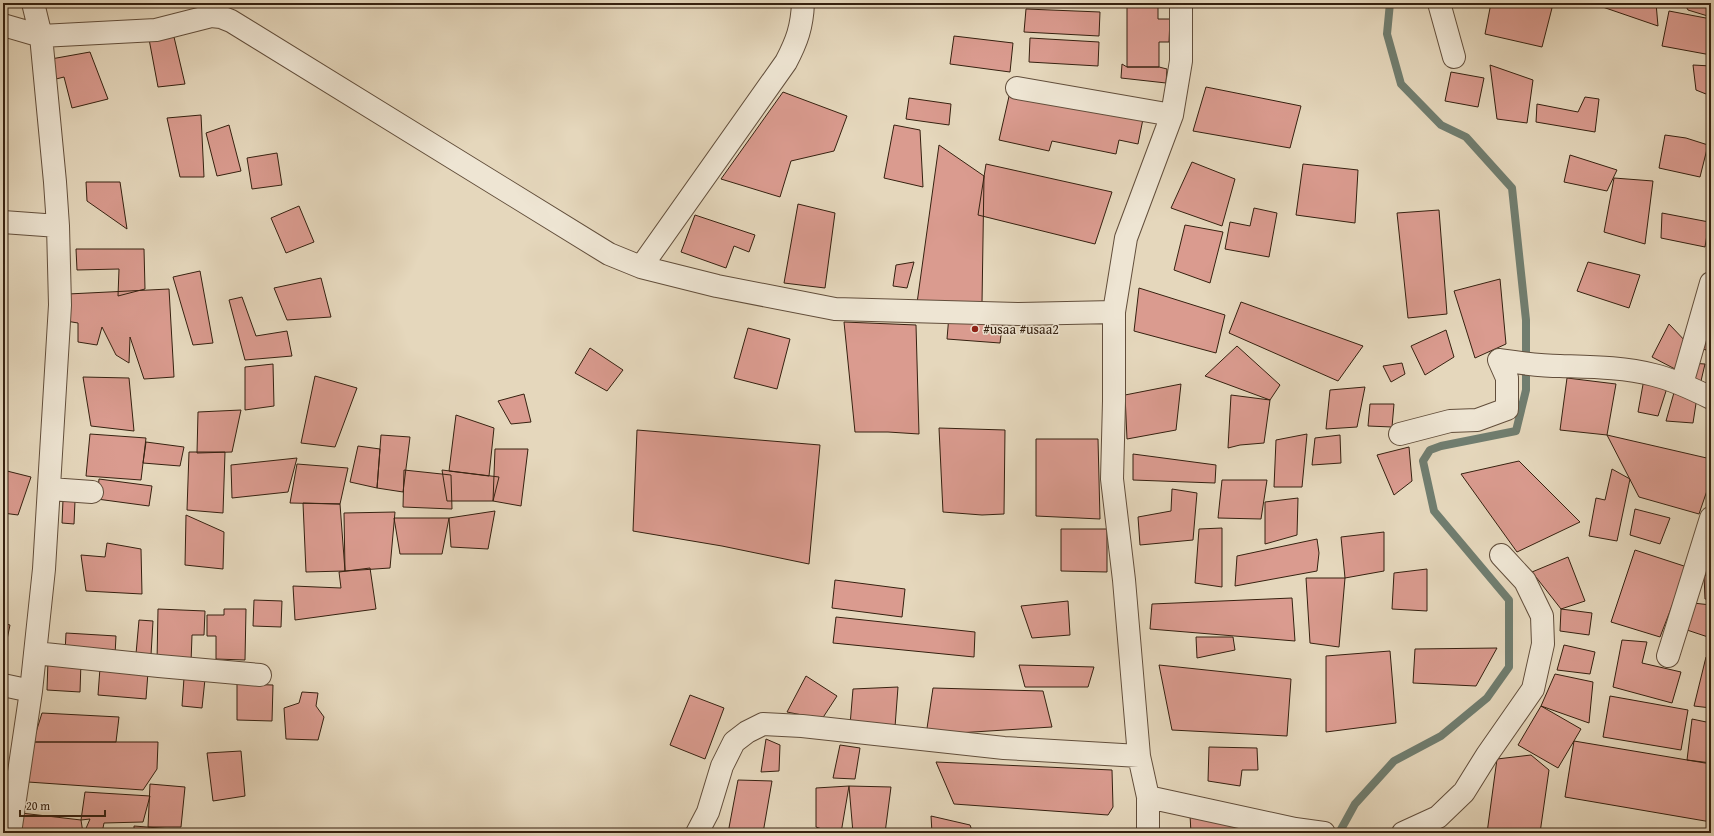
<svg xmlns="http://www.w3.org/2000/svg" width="1714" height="836" font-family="'Gentium Book Plus',serif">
	<rect width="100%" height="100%" fill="#e5d7bc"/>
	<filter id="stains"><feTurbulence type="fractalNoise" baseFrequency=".005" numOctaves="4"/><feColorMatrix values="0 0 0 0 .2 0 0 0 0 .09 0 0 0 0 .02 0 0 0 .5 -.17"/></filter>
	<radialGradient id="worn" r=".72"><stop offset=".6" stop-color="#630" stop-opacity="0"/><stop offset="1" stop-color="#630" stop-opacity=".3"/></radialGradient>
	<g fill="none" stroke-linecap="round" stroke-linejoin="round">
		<path stroke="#707d6f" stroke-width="8" d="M1339,833L1355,804L1394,761L1441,736L1487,698L1509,667V600L1434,511L1423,461L1430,450L1441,446L1516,431L1526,390V320L1512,188L1466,137L1441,125L1401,84L1387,34L1390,3"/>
	</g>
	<path fill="#da9b8f" stroke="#362110" d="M1127,3H1158V19H1170L1169,42H1159V67H1127Z
		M1491,3H1533L1552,8L1542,47L1485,34Z
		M1591,3H1656L1658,26Z
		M1684,3H1711V17L1688,10Z
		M1026,9L1100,12L1099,36L1024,32Z
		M1669,11L1711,19V55L1662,46Z
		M954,36L1013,43L1010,72L950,64Z
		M174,37L185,84L158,87L149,39Z
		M1030,38L1099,42L1098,66L1029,62Z
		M90,52L108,99L72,108L64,77L56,79L51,59Z
		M1122,64L1127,67H1159L1167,69L1166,83L1121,78Z
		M1490,65L1533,80L1527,123L1497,119Z
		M1693,65L1711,66V96L1696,90Z
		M1451,72L1484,78L1478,107L1445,101Z
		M1206,87L1301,106L1290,148L1193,131Z
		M783,92L847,116L834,151L791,161L780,197L721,179Z
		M1010,92L1143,119L1138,144L1119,140L1116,154L1052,141L1049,151L999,140Z
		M1585,97L1599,99L1595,132L1536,122L1537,104L1578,112Z
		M909,98L951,104L949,125L906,119Z
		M201,115L204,177H180L167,118Z
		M229,125L241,171L217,176L206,133Z
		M894,125L920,130L923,187L884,178Z
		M1665,135L1686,138L1708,145L1700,177L1659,168Z
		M939,145L984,176L982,303H917Z
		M277,153L282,185L252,189L247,158Z
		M1570,155L1617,170L1607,191L1564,182Z
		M1192,162L1235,179L1222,226L1171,208Z
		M986,164L1112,192L1095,244L978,215Z
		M1303,164L1358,170L1355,223L1296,215Z
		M1614,178L1653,181L1645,244L1604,232Z
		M86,182H120L127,229L87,201Z
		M798,204L835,213L825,288L784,283Z
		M299,206L314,242L286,253L271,218Z
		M1254,208L1277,213L1269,257L1225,249L1230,222L1250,226Z
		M1439,210L1447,314L1408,318L1397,213Z
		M1662,213L1709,222L1705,247L1661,238Z
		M695,215L755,235L749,252L734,246L726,268L681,252Z
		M1185,225L1223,232L1210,283L1174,270Z
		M76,249H144L145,289L118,296L119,269L77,270Z
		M914,262L907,288L893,286L896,265Z
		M1588,262L1640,275L1629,308L1577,291Z
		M200,271L213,343L193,345L173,277Z
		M321,278L331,317L287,320L274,288Z
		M1500,279L1506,344L1475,358L1454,291Z
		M1139,288L1225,315L1216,353L1134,331Z
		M169,289L174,377L144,379L130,337L129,363L116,355L102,327L97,345L78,342V323L66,321L68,294Z
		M242,297L256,336L287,331L292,356L245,360L229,300Z
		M1241,302L1363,346L1338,381L1229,333Z
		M949,315L1003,320L1000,343L947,339Z
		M844,322L916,325L919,434L888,432H855Z
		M1669,324L1689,345L1675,369L1652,357Z
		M1711,325V351L1702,349Z
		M748,328L790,339L777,389L734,378Z
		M1446,330L1454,357L1425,375L1411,346Z
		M1237,346L1280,385L1270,400L1205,376Z
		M590,348L623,370L607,391L575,373Z
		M1402,363L1405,374L1391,382L1383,366Z
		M1690,363L1705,364L1701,381L1685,378Z
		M273,364L274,406L245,410V367Z
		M315,376L357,388L335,447L301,443Z
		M83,377L129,378L134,431L91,426Z
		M1567,378L1616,384L1607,435L1560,430Z
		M1644,379L1667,388L1658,416L1638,412Z
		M1181,384L1176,430L1127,439L1125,395Z
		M1365,387L1357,427L1326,429L1330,390Z
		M1675,389L1697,397L1693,423L1666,421Z
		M524,394L531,422L511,424L498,401Z
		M1231,395L1270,400L1264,443L1240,445L1228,448Z
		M1370,404H1394L1392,427L1368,426Z
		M241,410L232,452L197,453L198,412Z
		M456,415L494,428L489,476L449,471Z
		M939,428L1005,430L1004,514L982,515L943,512Z
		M637,430L820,445L809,564L722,546L633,531Z
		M90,434L146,438L141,480L86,476Z
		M1307,434L1302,487H1274L1276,440Z
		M381,435L410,437L403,492L377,488Z
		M1340,435L1341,463L1312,465L1315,438Z
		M1607,435L1711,459V479L1699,514L1639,497Z
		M1036,439H1098L1100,519L1036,516Z
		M146,442L184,447L180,466L143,463Z
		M358,446L380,449L377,488L350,482Z
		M1409,447L1412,481L1394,495L1377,455Z
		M495,449H528L521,506L493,501Z
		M189,452H225L223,513L187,510Z
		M1133,454L1216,465L1215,483L1133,480Z
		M297,458L288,492L232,498L231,465Z
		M1519,461L1580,522L1517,552L1461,474Z
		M297,464L348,468L340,504L290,503Z
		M1612,469L1630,479L1617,541L1589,536L1596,498L1605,500Z
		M3,470L31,477L18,515L3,513Z
		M404,470L451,475L452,509L403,507Z
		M442,470L499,477L493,501H447Z
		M99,479L152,486L149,506L97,499Z
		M1222,480H1267L1261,519L1218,518Z
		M1172,489L1197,493L1193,540L1140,545L1138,517L1171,511Z
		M1298,498L1297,535L1265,544V502Z
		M63,500L75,501L74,524L62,523Z
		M303,503L340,504L345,571L306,572Z
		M1635,509L1670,518L1660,544L1630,535Z
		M495,511L488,549L451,547L449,518Z
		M395,512L390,568L345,571L344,513Z
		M186,515L224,532L223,569L185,565Z
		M394,518H449L442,554H400Z
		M1222,528V587L1195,583L1199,529Z
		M1061,529H1107V572L1061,571Z
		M1384,532V571L1345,578L1341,537Z
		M1317,539L1319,553L1317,571L1235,586L1237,556Z
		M107,543L141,549L142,594L86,591L81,555L105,557Z
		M1635,550L1687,567L1660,637L1611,622Z
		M1568,557L1585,601L1561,609L1532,572Z
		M370,568L376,609L295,620L293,586L341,588L339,572Z
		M1427,569V611L1392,609L1394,573Z
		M1704,575L1711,576V599H1705Z
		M1306,578H1345L1339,647L1310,643Z
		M835,580L905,589L902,617L832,608Z
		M1292,598L1295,641L1150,629L1152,604Z
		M254,600L282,601L281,627L253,626Z
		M1068,601L1070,635L1032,638L1021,606Z
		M1693,603L1711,605V638L1684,629Z
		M158,609L205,611L204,635H192L191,663L157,662Z
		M224,609H246L245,660L216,659V636H207V615H224Z
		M1561,609L1592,613L1589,635L1560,631Z
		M836,617L975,632L974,657L833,643Z
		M139,620L153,621L151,655L136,654Z
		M3,623L10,625L3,659Z
		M66,633L116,636L115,655L65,653Z
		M1196,637H1233L1235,650L1197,658Z
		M1622,640L1647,642L1642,663L1681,672L1672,703L1613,687Z
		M1564,645L1595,652L1590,674L1557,670Z
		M1497,648L1476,686L1413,683L1415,649Z
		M1390,651L1396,723L1326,732V656Z
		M1706,657L1711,658V708L1694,706Z
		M48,660L81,662L80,692L47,690Z
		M1019,665L1094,667L1088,687H1025Z
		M1159,665L1291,679L1287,736L1172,730Z
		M100,668L148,672L146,699L98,695Z
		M1555,674L1593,682L1589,723L1541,706Z
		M806,676L837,696L822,719L787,712Z
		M184,678L205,679L202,708L182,706Z
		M237,684L273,685L272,721L237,720Z
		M898,687L895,727L850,725L853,689Z
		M933,688L1043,691L1052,727L926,735Z
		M302,692L318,693L316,706L324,717L318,740L286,739L284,708L299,703Z
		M690,695L724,708L705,759L670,745Z
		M1610,696L1688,710L1681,750L1603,737Z
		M1541,706L1581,729L1558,768L1518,745Z
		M42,713L119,717L116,742H33Z
		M1692,719L1711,723V763L1687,760Z
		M766,739L780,745L779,771L761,772Z
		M1574,741L1711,764V822L1565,797Z
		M33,742H158L157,769L143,790L28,782Z
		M840,745L860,748L855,779L833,778Z
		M1209,747L1257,748L1258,770H1242L1240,786L1208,781Z
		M241,751L245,796L213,801L207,753Z
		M1531,755L1549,770L1540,833H1487L1497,759Z
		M936,762L1112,770L1113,807L1108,815L954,804Z
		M738,780L772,781L763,833H728Z
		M150,784L185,787L181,827H148Z
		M849,786L841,833H834L816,827V788Z
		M849,786L891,787L885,833H853Z
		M85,792L150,796L143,822L104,823L102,833H84L90,819L81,820Z
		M21,813L81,820L83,833H36L17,831Z
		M1190,815L1274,833H1191Z
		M931,816L970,825L973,833H932Z
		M134,826L172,829V833H134Z"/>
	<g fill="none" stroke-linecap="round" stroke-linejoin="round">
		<g stroke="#624e3b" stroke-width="24">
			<path id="minor" d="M1439,3L1454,57
				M3,25L41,36L156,30L211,16L221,17L231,21L609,254L641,267L717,286L835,309L1019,314L1114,312
				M1017,88L1172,115
				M3,222L58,226
				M641,267L786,62C797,41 802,27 803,3
				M1682,384L1711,283
				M1400,434L1450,421L1477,420L1507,409V378L1499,360C1520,363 1540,366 1560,366C1592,367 1623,367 1654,375C1674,380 1693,389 1711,398
				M50,489L92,492
				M35,653L159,666L260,675
				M1668,656L1711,518
				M3,685L31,691
				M1148,797L1295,829L1324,833
				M10,833L31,691L44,569L60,305L58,226L55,182L41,36L33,3
				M697,833L708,812L722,766L734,742L747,732L763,724L802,726L1004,748L1139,756
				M1148,833V797L1139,756L1124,580L1112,479L1114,401V312L1126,238L1172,115L1181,61V3
				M1403,833L1438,817L1464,792L1487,755L1533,689L1543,644L1542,616L1525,581L1501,555"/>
		</g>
		<use href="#minor" stroke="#eee5d3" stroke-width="22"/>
	</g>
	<circle fill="#8f2418" stroke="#eee5d3" stroke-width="1.5" cx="975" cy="329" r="4"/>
	<g text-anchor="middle" stroke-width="3" stroke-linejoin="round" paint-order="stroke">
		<g font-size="14" fill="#362110" stroke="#eee5d3" text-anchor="start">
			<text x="983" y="334">#usaa #usaa2</text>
		</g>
	</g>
	<rect width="1714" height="836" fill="none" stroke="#e5d7bc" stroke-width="16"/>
	<rect x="4" y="4" width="1706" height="828" fill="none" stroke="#362110" stroke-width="2"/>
	<rect x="8" y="8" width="1698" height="820" fill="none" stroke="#362110"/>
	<path d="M20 810v6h85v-6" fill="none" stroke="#362110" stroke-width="2"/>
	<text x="26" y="810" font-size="12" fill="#362110" stroke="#eee5d3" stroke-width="3" paint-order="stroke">20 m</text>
	<rect width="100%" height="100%" filter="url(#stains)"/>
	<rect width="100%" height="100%" fill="url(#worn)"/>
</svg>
